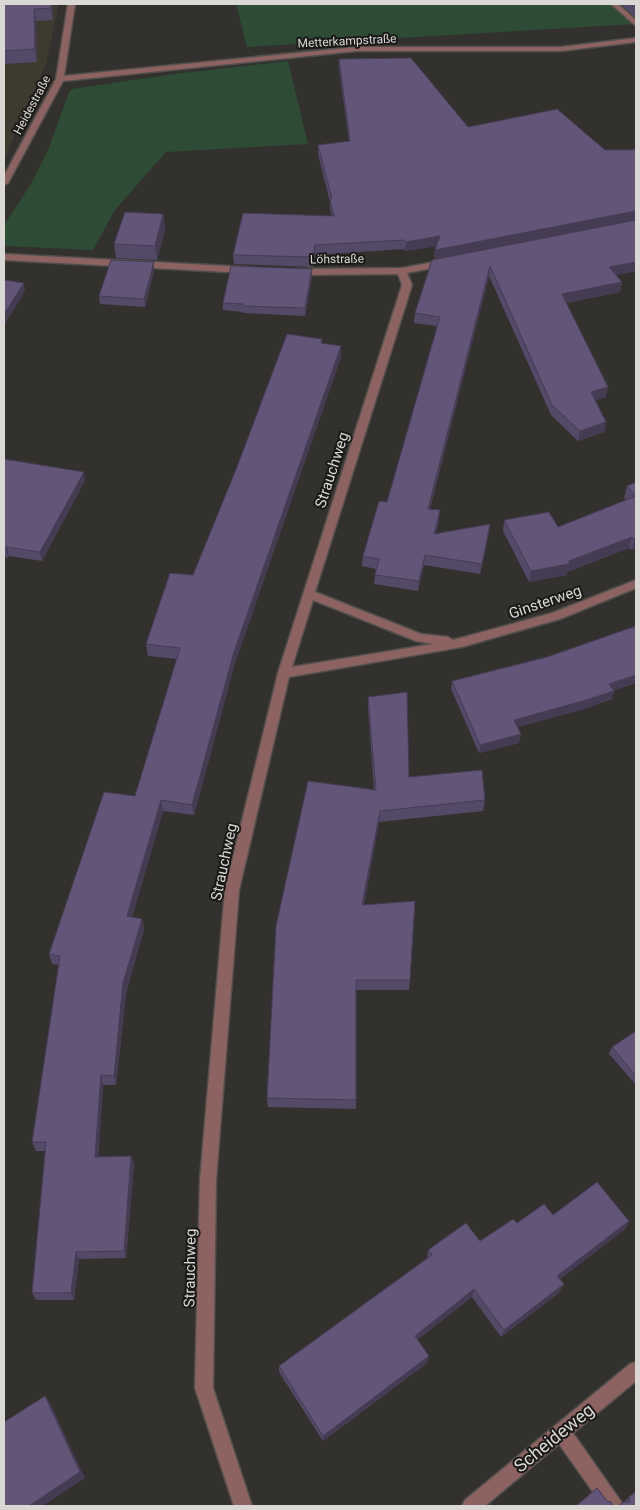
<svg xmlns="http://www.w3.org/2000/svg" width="640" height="1510" font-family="Roboto,sans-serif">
	<rect width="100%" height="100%" fill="#33312d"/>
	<path fill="#3e3a30" d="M4,4H58V9L46,64L4,160Z"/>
	<path fill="#2e4b36" d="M236,4H632L636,7V24L247,47Z
		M288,61L308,144L166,152L115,210L93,250L4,246V225L31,184L48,150L69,92L72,89L174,74Z"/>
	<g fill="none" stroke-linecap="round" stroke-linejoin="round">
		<g stroke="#514f4b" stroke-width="3">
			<path id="minor" d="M68,4H75L64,76L356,47H561L636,38V42L561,51H356L63,81L8,183L4,185V176L56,79Z
				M611,4H618L636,20V26Z
				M4,254L246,267L250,270L246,273L4,260Z
				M445,260L449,263L448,265L407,273L412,285L315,592L421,634L448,637L453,640L552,613L636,580V588L560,619L462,647L289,677L239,890L216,1180L213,1388L252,1506H234L195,1388L200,1180L225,890L278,673L402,285L398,274L296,275L292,272L296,269L402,268ZM313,600L416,641L433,644L292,667Z
				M636,1362V1381L573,1433L620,1500L623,1506H603L559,1444L485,1506H462L465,1500L630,1364Z"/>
		</g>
		<use href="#minor" fill="#8c6361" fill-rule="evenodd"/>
	</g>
	<path fill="#544967" d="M4,4H52L53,20L36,21L37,62L4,64Z
		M621,4H636V18Z
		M339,59L468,127L605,150H631L636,149V271L616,275L622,282L620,292L566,303L606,397L595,400L606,422L604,432L578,441L551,415L489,276L430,509L439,520L436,534H489L480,574L424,565L418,591L374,584L375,575L376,569L362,566L363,556L387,502L437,326L414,323L415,313L432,260L636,220L434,260L435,250L436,246L405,251L404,249L315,255L313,267L234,264L233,255L332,216L330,208V202L318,154V145L349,141L339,68Z
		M163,214L165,229L157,260L116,258L114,244Z
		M154,262V270L145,307L100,304L99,296Z
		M312,277L305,316L243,313V312L223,310V303Z
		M322,339V343L341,346V357L235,663L194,815L163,811L132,917L142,919L144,929L126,993L116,1085H103L98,1157L131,1156L134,1165L126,1258L79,1259L74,1300H36L32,1293L46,1151H36L32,1142L59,965L52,964L49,954L135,796L177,659L148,656L146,644L193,575Z
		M4,459L85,480L42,561L9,556L8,558L4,557Z
		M636,482V548L632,550L629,548L567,572V575L529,582L503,531L504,520L558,527L627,500L624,498L627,486Z
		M636,626V683L614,690L612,699L581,710L517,727L521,734L519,743L479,753L451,689L452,681L547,657Z
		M368,697L409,777L485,800L483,811L379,822L364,905L410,980L409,990H356V1109L268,1107L267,1098L374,790L368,708Z
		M636,1031V1085L609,1054L612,1047Z
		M553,1215L629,1221L625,1229L560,1279V1292L501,1337L472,1297L417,1340L427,1363L323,1441L279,1372V1366L427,1258L428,1250L480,1241L517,1223Z
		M629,1497L636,1506L624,1502Z"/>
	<path fill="#453c54" d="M51,4H52L53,20L51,8Z
		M34,9L36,21L37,62L35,49Z
		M636,211V220L434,260L435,250Z
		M163,214L165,229L157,260L155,246Z
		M440,236L439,246L405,251L406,242Z
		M315,245V255L313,267V257Z
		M154,262V270L145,307L144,299Z
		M636,262V271L607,277L609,267Z
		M490,266L489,276L427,519L428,509Z
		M312,269V277L305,316V308Z
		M622,282L620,292L560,304L562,294Z
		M24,283L25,291L4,326V314Z
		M341,346V357L235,663L194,815L192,805L234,652Z
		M608,387L606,397L589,402L591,392Z
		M606,422L604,432L578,441L580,431Z
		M84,472L85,480L42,561L40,552Z
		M440,510L439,520L433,544L434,534Z
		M490,524L489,534L480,574Z
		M632,537L629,548L567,572V575L529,582L531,571L569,561Z
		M636,538V548L632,550L634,539Z
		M7,547L9,556L8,558L6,549Z
		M425,555L424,565L418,591L419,581Z
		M636,675V683L607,693L609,684Z
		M614,691L612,699L581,710L512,728L514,720Z
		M521,734L519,743L479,753L480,745Z
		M161,800L163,811L129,927L127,916Z
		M380,811L379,822L362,916V905Z
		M142,919L144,929L126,993L116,1085L114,1076L123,983Z
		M101,1075L103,1085L98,1165L95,1157Z
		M131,1156L134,1165L126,1258L124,1251Z
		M629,1221L625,1229L554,1284L557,1276Z
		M76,1252L79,1259L74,1300L71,1293Z
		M564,1284L560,1292L501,1337L504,1330Z
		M474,1289L472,1297L413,1343L415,1336Z
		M429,1356L427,1363L323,1441V1436Z
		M45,1396L50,1403L85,1478L43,1506H29Z"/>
	<path fill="#625578" stroke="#453c54" d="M4,4H51V8L34,9L35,49L4,51Z
		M411,58L468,127L557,109L605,150H631L636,149V211L435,250L440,236L406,242L404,240L315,245L313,257L233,255L243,213L334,216L330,199L332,198L318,145L350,141L339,59Z
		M125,212L163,214L155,246L114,244Z
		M636,220V262L609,267L622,282L562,294L608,387L591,392L606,422L580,431L552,405L490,266L428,509L440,510L434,534L490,524L482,564L425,555L419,581L375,575L379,559L363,556L379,501L387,502L440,317L415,313L432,260Z
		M111,260L154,262L144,299L99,296Z
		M231,266L312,269L305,308L243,306V304L223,303Z
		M4,280L24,283L4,314Z
		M287,334L322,339L321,343L341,346L234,652L192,805L161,800L127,916L142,919L123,983L114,1076L101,1075L95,1157L131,1156L124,1251L76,1252L71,1293H32L46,1142H32L60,956L49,954L104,792L135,796L180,648L146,644L170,573L193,575L237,467Z
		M4,459L84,472L40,552L7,547L6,549H4Z
		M636,482V496L627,486Z
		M636,496V538L634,539L632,537L569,561V564L531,571L504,520L549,512L558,527Z
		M636,626V675L609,684L614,691L583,701L514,720L521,734L480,745L452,681L547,657Z
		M407,692L409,777L482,770L485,800L380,811L362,905L415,901L410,980H356V1100L267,1098L276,926L308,781L376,790L368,697Z
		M636,1031V1076L612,1047Z
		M597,1182L629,1221L557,1276L564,1284L504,1330L474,1289L415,1336L429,1356L323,1436L279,1366L432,1255L428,1250L466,1223L480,1241L513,1219L517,1223L544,1204L553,1215Z
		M45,1396L80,1472L29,1506H4V1422Z
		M597,1488L607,1501L611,1502L613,1506H576Z
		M636,1491V1506H618L623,1502H630L629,1497Z"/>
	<g text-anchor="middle" stroke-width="4" stroke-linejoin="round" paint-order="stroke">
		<g font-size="12" fill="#d9d8d5" stroke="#1a1917">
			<text transform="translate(347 41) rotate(-3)" y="4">Metterkampstraße</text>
			<text transform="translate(32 105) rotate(-62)" y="4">Heidestraße</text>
			<text transform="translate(337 259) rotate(-1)" y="4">Löhstraße</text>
		</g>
		<g font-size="15" fill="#d9d8d5" stroke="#1a1917">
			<text transform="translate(332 470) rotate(-72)" y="5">Strauchweg</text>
			<text transform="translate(545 602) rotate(-19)" y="5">Ginsterweg</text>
			<text transform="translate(224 862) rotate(-78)" y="5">Strauchweg</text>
			<text transform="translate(190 1268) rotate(-89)" y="5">Strauchweg</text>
		</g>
		<g font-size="18" fill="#d9d8d5" stroke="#1a1917">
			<text transform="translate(554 1438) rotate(-39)" y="6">Scheideweg</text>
		</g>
	</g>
	<rect width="640" height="1510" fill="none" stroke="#d9d8d5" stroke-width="10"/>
</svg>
